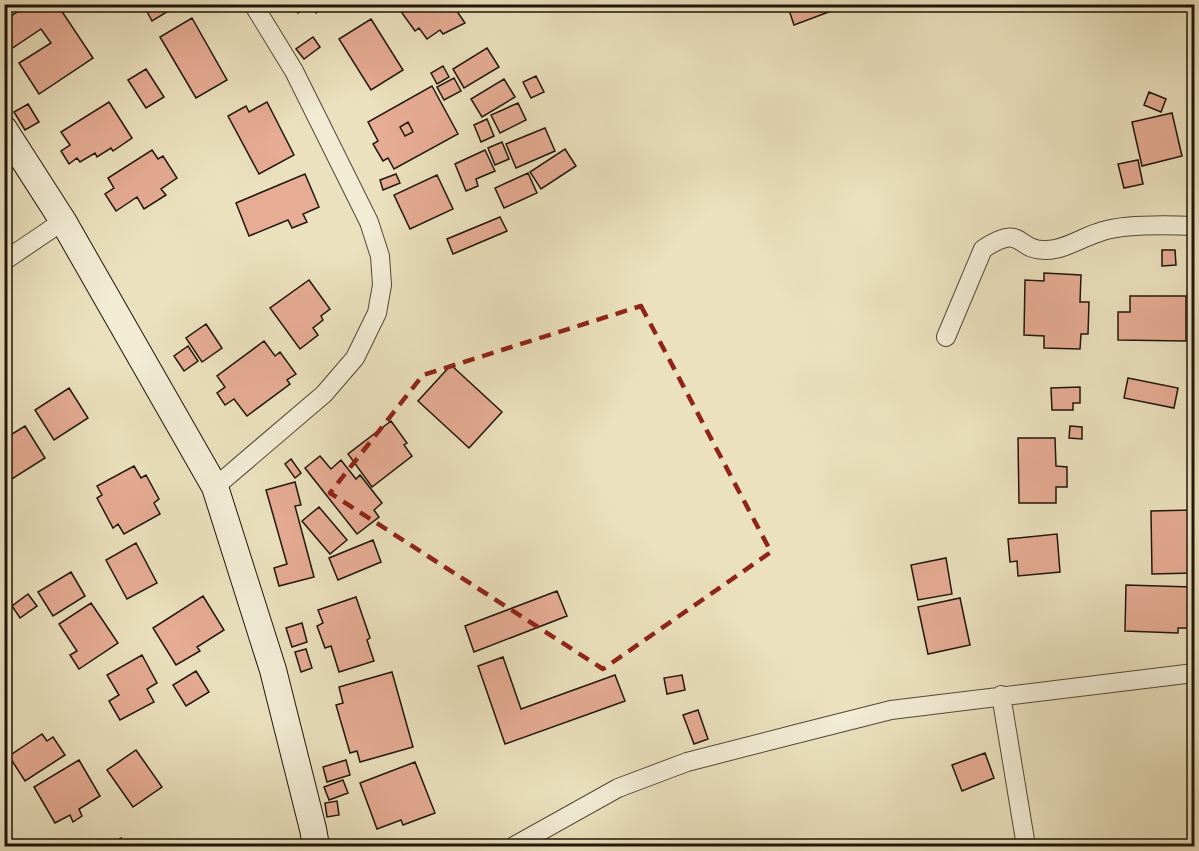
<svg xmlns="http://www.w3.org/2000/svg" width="1199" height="851" font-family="Vollkorn,serif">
	<rect width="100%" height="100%" fill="#ebe1be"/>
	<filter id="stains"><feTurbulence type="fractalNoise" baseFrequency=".00333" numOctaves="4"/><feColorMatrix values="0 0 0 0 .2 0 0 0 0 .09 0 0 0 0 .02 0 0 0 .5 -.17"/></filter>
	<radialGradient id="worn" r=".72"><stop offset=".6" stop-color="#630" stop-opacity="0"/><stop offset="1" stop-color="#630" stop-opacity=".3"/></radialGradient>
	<path fill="#e6ac94" stroke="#1f150a" stroke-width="1.5" fill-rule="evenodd" d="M29,4H57L93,58L39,94L19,63L51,43L41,29L11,49L4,39V21Z
		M143,4H180L152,21Z
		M292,4H311L298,13Z
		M311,4H329L316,13Z
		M409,4H452L465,23L443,34L440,30L427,39L419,28L415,31L402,13L411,7Z
		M787,4H850L794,25Z
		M192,18L227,80L196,98L160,37Z
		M371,19L403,70L371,90L339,39Z
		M313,37L320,47L304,59L296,49Z
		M487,48L499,67L464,88L453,69Z
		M443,66L449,77L437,84L431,73Z
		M146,69L164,97L146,108L128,80Z
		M536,76L544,92L531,98L523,82Z
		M454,78L461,91L444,100L437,87Z
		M504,79L515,97L482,117L471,99Z
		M432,86L458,134L394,169L388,158L383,161L373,144L378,141L368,122ZM408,122L413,132L405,136L400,127Z
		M1149,92L1166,99L1161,112L1144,105Z
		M109,102L132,138L113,151L111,148L97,157L95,153L80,162L77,158L69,164L61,151L70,145L61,132Z
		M267,102L294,155L259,174L228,116L246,106L249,112Z
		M518,103L526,120L500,133L491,115Z
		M28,104L39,122L25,130L14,112Z
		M1172,113L1182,156L1142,166L1132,122Z
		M487,119L494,136L481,142L474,125Z
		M408,122L413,132L405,136L400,127Z
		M545,128L555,151L516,168L506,144Z
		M502,142L509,159L495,165L488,148Z
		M565,149L576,166L541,189L530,172Z
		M152,150L158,159L163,156L177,178L161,189L166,195L144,209L137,197L116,211L105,194L114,188L108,178Z
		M485,150L495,171L476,179L478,186L466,191L455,164Z
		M1138,160L1143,184L1124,188L1118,164Z
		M528,173L537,193L504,208L495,188Z
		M305,174L319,207L303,214L307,222L292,228L288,220L249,236L236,203Z
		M396,174L400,183L383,190L380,180Z
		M437,175L453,209L410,229L394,195Z
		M500,217L507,231L453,254L447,239Z
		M1162,250H1175L1176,265L1162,266Z
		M1044,273L1081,275L1080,302H1089L1088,334H1081L1080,349L1044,348V336L1024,335L1025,280L1044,281Z
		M309,280L330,309L321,316L323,320L313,328L318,335L300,349L270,308Z
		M1130,296H1186V341L1118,340V312H1130Z
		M206,324L222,348L202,362L186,338Z
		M264,341L275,356L280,352L296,374L287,380L290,384L247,416L234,399L225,405L217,393L225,387L217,376Z
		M188,346L198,361L184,371L174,356Z
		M451,365L502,412L469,448L418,401Z
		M1128,378L1178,388L1174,408L1124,398Z
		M1080,387V403H1073V410H1052L1051,388Z
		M69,388L88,418L54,440L35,410Z
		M391,421L407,443L404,445L412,456L372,487L348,454Z
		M25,426L45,458L4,484V439Z
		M1070,426L1082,427V439L1069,438Z
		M1018,438H1055L1056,466L1067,467V487H1056V503H1019Z
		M320,456L331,469L341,460L356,479L360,475L382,503L374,510L379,517L357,534L305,468Z
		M291,459L301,473L295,478L285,464Z
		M134,466L141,478L146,475L159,499L154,503L160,514L124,534L118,524L113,528L97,498L102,495L97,486Z
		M295,482L301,505L295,506L314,577L279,586L274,568L287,564L266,490Z
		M319,507L347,540L330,554L302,521Z
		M1193,510L1194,573L1152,574L1151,511Z
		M1057,534L1060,572L1018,576L1017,561L1010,562L1008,539Z
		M373,540L381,562L338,580L329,558Z
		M136,543L157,583L127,599L106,560Z
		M946,558L952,594L918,600L911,565Z
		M71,572L85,596L53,616L38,592Z
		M1126,585L1191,587L1190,628H1178V633L1125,631Z
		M557,591L567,616L474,652L465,626Z
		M28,594L37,606L20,618L12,606Z
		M203,596L224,630L197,647L200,651L176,665L153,628Z
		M356,597L370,638L367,640L374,661L339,672L331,646L325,648L317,626L323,623L318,610Z
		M960,598L970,645L928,654L918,607Z
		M91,603L118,643L79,669L70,655L77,651L59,624Z
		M302,623L307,642L292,647L286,628Z
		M306,649L312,668L301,672L295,652Z
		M142,655L157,683L147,689L154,702L120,720L109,701L119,695L107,675Z
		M503,657L521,709L615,675L625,701L505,744L478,666Z
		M196,671L209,692L186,706L173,685Z
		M392,672L413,747L360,762L357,751L350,753L336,705L343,703L339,687Z
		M682,675L685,690L667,694L664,678Z
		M698,710L708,739L694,744L683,715Z
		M42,734L47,741L53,737L65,755L25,781L9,756Z
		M136,750L162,787L133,807L107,770Z
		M985,753L994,778L962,791L952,765Z
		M79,760L100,796L79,809L82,816L73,822L70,815L55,823L34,787Z
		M346,760L350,775L327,782L323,767Z
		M415,762L435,813L403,825L401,820L377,829L360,783Z
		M343,780L348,793L329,800L324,787Z
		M337,801L339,815L327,817L325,803Z
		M121,838L127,846H109Z"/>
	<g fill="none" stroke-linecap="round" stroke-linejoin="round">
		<g stroke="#524837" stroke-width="20">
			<path id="street" d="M4,261L63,221
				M946,337L983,249C1024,222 1015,251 1046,250C1065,250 1084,236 1103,231C1126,224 1169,225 1194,226
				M215,487L324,394L355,358L377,313L382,285L380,256L369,222L294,71L253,4
				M1001,695L1026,846
				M514,846L618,788L687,762L796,734L891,710L1194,673"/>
		</g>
		<g stroke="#1f150a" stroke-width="28">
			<path id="secondary" d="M4,129L63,221L215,487L273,670L313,829L316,846"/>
		</g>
		<use href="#street" stroke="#f2ecd5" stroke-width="18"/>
		<use href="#secondary" stroke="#f2ecd5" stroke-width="26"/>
	</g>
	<path fill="none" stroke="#8f2418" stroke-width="4.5" stroke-dasharray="12 8" stroke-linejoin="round" d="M641,306L771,552L603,669L330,493L423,375Z"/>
	<rect width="1199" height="851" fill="none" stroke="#ebe1be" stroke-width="24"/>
	<rect x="6" y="6" width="1187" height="839" fill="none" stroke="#1f150a" stroke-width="3"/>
	<rect x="12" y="12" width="1175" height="827" fill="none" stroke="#1f150a" stroke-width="1.5"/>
	<rect width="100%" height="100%" filter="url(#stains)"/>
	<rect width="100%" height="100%" fill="url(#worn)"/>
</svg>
